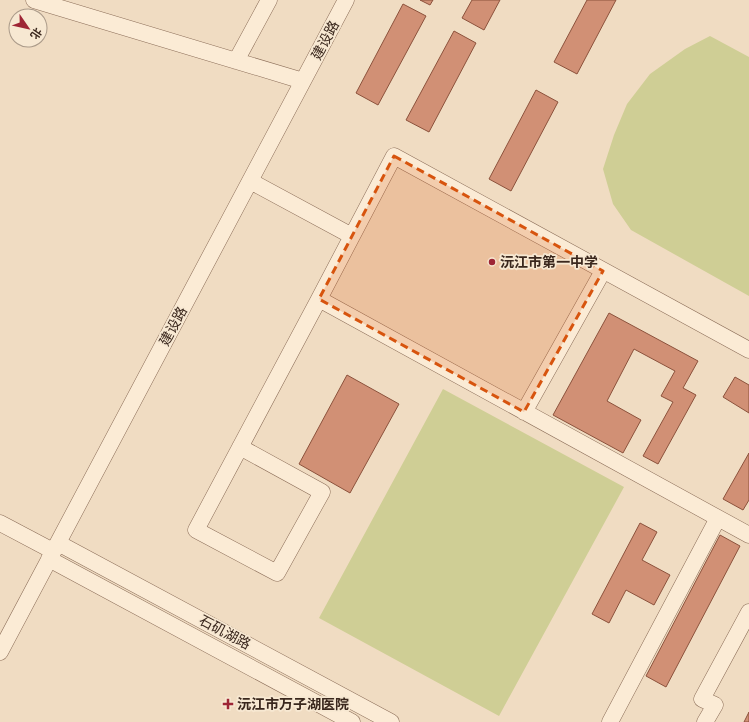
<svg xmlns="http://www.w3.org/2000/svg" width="749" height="722" font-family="'Zilla Slab','Noto Sans SC',serif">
	<rect width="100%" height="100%" fill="#f0dcc2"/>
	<path fill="#cfce95" d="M710,36L749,57V296L631,230L613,204L603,169L614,135L627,104L650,74L685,49Z
		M443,389L624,487L499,716L319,618Z"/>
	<path fill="#d19075" stroke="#8c523c" d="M420,0H433L430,5Z
		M472,0H500L484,30L462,18Z
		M587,0H616L577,74L554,62Z
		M403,4L426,16L378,105L356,93Z
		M454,31L476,43L429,132L406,120Z
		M536,90L558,102L511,191L489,179Z
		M609,313L698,361L683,388L696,395L658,464L643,456L673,402L661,396L675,371L634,349L607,401L641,420L623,453L553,415Z
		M347,375L399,404L350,493L299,464Z
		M735,377L749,385V413L723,397Z
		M749,453V500L743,510L723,499Z
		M640,523L657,532L642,560L670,575L654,605L626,590L609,623L592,614Z
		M720,535L740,546L666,687L646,676Z
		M749,712V722H744Z"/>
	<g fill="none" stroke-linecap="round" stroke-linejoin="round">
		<g stroke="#8b6d58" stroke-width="17">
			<path id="minor" d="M34,0L303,81
				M236,61L269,0
				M250,181L352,236
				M319,299L394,156L749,350
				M524,412L603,271
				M240,447L322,492L277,573L196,530L319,299L749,535
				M0,523L53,551
				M58,543L391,722
				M49,559L352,722
				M0,652L346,0
				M610,722L718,518
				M705,722L715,705L702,699L749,612"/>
		</g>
		<use href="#minor" stroke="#fbebd5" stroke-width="16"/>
	</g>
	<path fill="#d7540e" fill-opacity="0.2" stroke="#d7540e" stroke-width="3" stroke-dasharray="8 5" stroke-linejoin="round" d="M394,156L603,271L524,412L319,299Z"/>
	<g fill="#9e2535" stroke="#f7e8d2" stroke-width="1.5">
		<circle cx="492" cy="262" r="4"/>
		<path d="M226 698h4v4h4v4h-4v4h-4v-4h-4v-4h4z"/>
	</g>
	<g text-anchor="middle" stroke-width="3.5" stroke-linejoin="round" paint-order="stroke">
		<g font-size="14" fill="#3a271d" stroke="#f7e8d2">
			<text transform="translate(325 40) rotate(-62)" y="5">建设路</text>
			<text transform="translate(173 326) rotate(-62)" y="5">建设路</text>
			<text transform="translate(225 632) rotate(28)" y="5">石矶湖路</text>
		</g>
		<g font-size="14" font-weight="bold" fill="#3a271d" stroke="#f7e8d2" text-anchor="start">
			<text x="500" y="267">沅江市第一中学</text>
			<text x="237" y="709">沅江市万子湖医院</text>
		</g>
	</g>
	<g transform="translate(28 28) rotate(124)"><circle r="19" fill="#f7e8d2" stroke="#ab9b8a"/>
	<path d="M0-3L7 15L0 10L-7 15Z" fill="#9e2535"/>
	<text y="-6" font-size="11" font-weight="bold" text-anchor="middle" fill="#3a271d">北</text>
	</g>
</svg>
